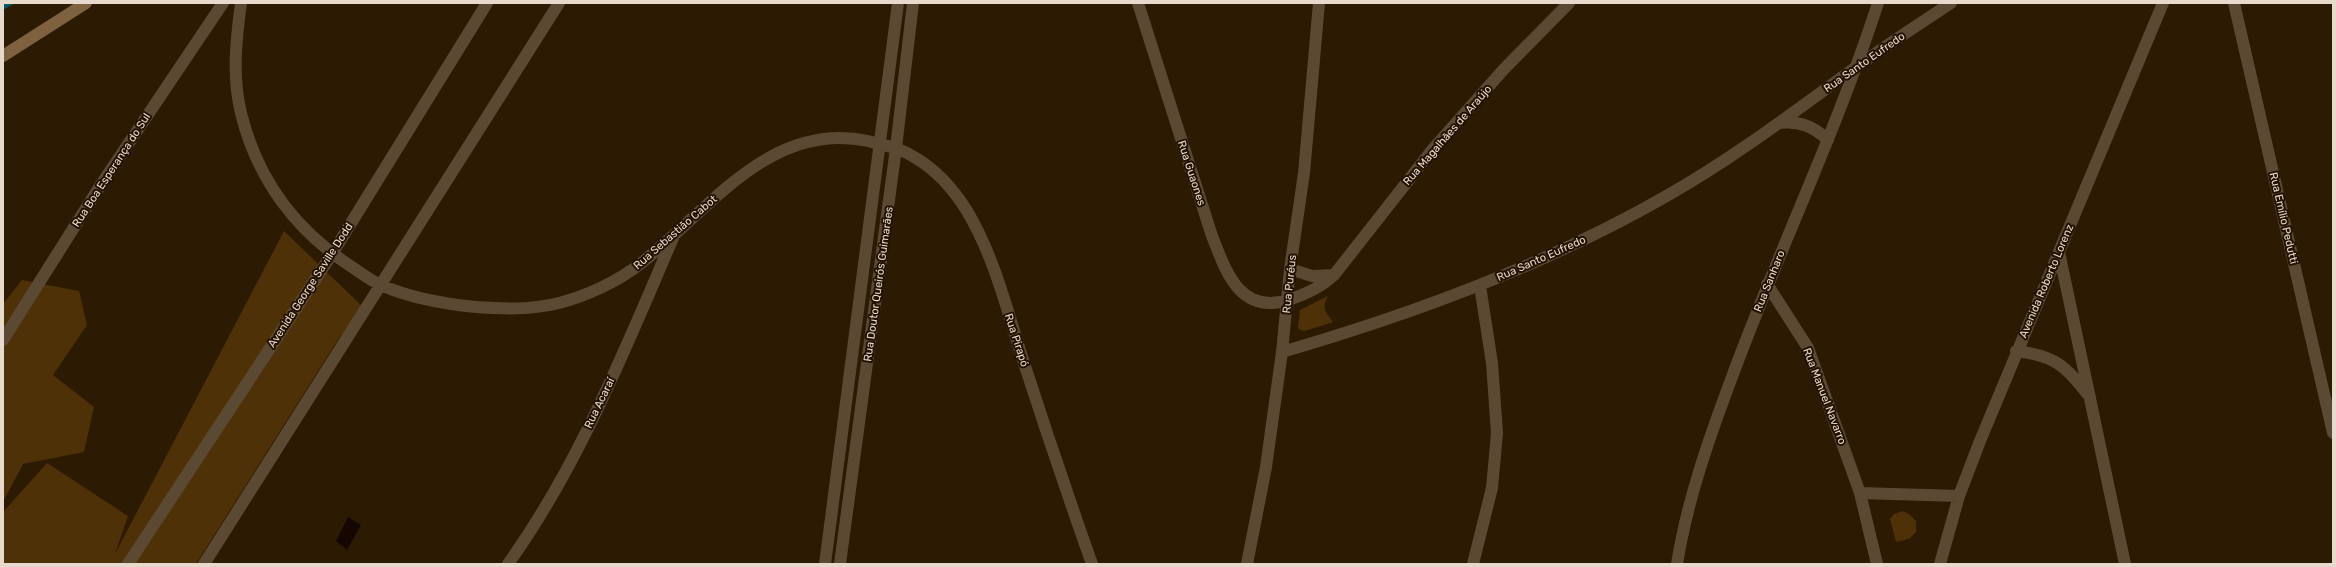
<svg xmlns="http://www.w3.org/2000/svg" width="2336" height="567" font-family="Rubik,sans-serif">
	<rect width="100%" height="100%" fill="#2d1a02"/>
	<path fill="#4e3106" d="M284,231L365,309L339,338L196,564H3V512L47,463L128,516L115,554Z
		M22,280L79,291L87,325L53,375L94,407L84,452L23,464L3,502V304Z
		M1328,296C1321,308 1326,312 1333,322L1305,331L1300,330L1298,327L1300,310Z
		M1903,511L1909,514L1916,521V532L1909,539L1896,542L1890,519L1894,514Z"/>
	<path fill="#130700" d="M348,517L361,525L347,550L336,541Z"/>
	<path fill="#025965" d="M3,3H15L3,10Z"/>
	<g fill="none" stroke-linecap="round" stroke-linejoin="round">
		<path stroke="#5c4934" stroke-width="12" d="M241,3C236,40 232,77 241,113C257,179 296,231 352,267C361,273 371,281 381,285C410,298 445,304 476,307C504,309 531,310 559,303C586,296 617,282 640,264C708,212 769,120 868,141C884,145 900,148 914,157C935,169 954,190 967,211C994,256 1007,310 1023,360C1045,428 1068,496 1092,564
			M1138,3L1211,233C1226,272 1240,317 1291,299C1308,293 1321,287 1334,275
			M2234,3L2333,433
			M1779,123C1800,121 1813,126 1828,140
			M2059,252L2125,564
			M1290,269L1312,276L1334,275L1433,149L1504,69L1569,3
			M1767,284L1808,348L1860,493L1877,564
			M3,340L102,183L223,3
			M2016,351C2057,356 2065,366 2090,397
			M1282,352C1417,313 1549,264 1670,194C1735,157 1795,111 1856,67C1887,45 1919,24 1951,3
			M1860,493L1959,496
			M128,564L332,254L487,3
			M204,564L559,3
			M508,564C579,465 625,349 673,238
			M825,564L898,3
			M840,564L896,148L913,3
			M1247,564L1266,467L1282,352L1290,269L1304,173L1319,3
			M1473,564L1492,488L1497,433L1492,363L1480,286
			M1677,564C1687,502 1707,444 1729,385C1776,256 1836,133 1878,3
			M1940,564L1959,496L1980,441L2163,3"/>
		<path stroke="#7e613f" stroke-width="12" d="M3,56L86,3"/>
	</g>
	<g text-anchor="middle" stroke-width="4" stroke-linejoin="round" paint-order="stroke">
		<g font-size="11" fill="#e7dacc" stroke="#231100">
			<text transform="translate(1864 62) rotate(-35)" y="4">Rua Santo Eufredo</text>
			<text transform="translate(1447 135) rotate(-49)" y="4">Rua Magalhães de Araújo</text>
			<text transform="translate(111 170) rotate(-57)" y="4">Rua Boa Esperança do Sul</text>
			<text transform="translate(1192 173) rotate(72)" y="4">Rua Guaones</text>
			<text transform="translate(2284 218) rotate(77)" y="4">Rua Emílio Pedutti</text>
			<text transform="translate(675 232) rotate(-41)" y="4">Rua Sebastião Cabot</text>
			<text transform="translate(1541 258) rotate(-24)" y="4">Rua Santo Eufredo</text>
			<text transform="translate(1769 281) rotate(-68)" y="4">Rua Sanharo</text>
			<text transform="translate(2046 281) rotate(-67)" y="4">Avenida Roberto Lorenz</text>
			<text transform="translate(878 284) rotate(-82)" y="4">Rua Doutor Queirós Guimarães</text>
			<text transform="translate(1289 284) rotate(-84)" y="4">Rua Puréus</text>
			<text transform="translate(310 285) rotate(-57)" y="4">Avenida George Saville Dodd</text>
			<text transform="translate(1017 340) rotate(72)" y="4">Rua Pirapó</text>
			<text transform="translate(1825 396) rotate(69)" y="4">Rua Manuel Navarro</text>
			<text transform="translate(599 403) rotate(-64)" y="4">Rua Acaraí</text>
		</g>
	</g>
	<rect width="2336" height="567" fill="none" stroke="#e7dacc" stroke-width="8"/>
</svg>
